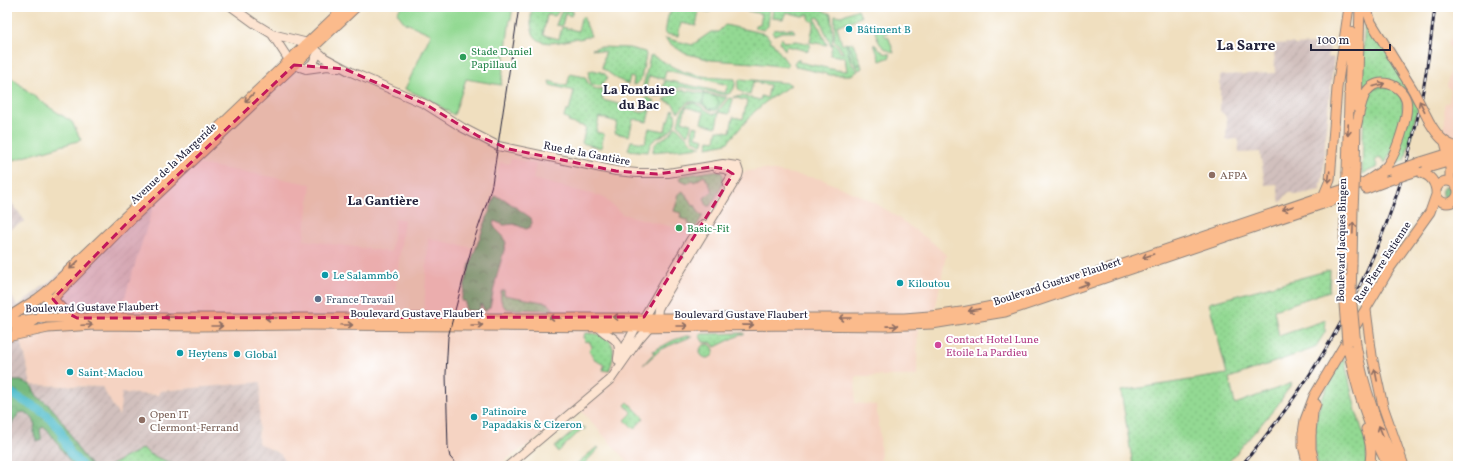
<svg xmlns="http://www.w3.org/2000/svg" width="1465" height="473" font-family="Vollkorn,serif">
	<defs>
		<pattern id="industrial-furrows" width="10" height="10" patternUnits="userSpaceOnUse"><rect width="10" height="10" fill="#d1c0bd"/><path d="M-1 1l2-2M0 10L10 0M9 11l2-2" fill="none" stroke="#b3a5a3"/></pattern>
		<pattern id="grass-dots" width="8" height="8" patternUnits="userSpaceOnUse"><rect width="8" height="8" fill="#93d993"/><path d="M2 2h.1M6 6h.1" fill="none" stroke="#7eba80" stroke-width="1.8" stroke-linecap="round"/></pattern>
		<pattern id="forest-crowns" width="20" height="18" patternUnits="userSpaceOnUse"><rect width="20" height="18" fill="#76b97d"/><path d="M2 6a3 3 0 1 1 6 0M12 15a3 3 0 1 1 6 0" fill="none" stroke="#609668"/></pattern>
	</defs>
	<rect width="100%" height="100%" fill="#fff"/>
	<filter id="ink" filterUnits="userSpaceOnUse"><feTurbulence type="fractalNoise" baseFrequency=".025" numOctaves="2"/><feDisplacementMap in="SourceGraphic" scale="8" xChannelSelector="R" yChannelSelector="G"/><feConvolveMatrix kernelMatrix="1 2 1 2 8 2 1 2 1" color-interpolation-filters="sRGB"/></filter>
	<filter id="wash" filterUnits="userSpaceOnUse"><feTurbulence type="fractalNoise" baseFrequency=".012" numOctaves="4" result="noise"/><feDisplacementMap in="SourceGraphic" scale="16" xChannelSelector="R" yChannelSelector="G"/><feGaussianBlur stdDeviation="0.9" result="paint"/><feColorMatrix in="noise" values="0 0 0 0 0 0 0 0 0 0 0 0 0 0 0 0 0 1.4 0 .05"/><feComposite in="paint" operator="in"/></filter>
	<g filter="url(#wash)">
		<rect width="100%" height="100%" fill="#f0dfbf"/>
		<path fill="#f5d3c2" d="M1449,39L1458,42V143L1453,142L1447,138L1445,133L1444,104L1449,102L1451,90L1447,86L1453,50L1448,46Z
			M511,158L536,164L533,179L603,197L622,214L676,228L677,223L707,233L743,172L763,169L821,179L870,200L890,212L932,242L946,255L934,316L918,317L917,376H856L855,403L876,405L880,433L881,466H631L577,406L537,439L496,466H286L277,452L258,444L259,414L199,388L161,391L159,395L123,393L119,416L102,387L31,385L25,355L17,334L194,163L311,184L304,240L391,252L395,218L404,220L393,311L424,312L428,238L474,248L491,201L500,162L509,164Z"/>
		<path fill="url(#industrial-furrows)" d="M1293,43L1294,45L1329,43L1330,53H1328V57L1334,58L1326,128L1323,176L1320,190L1296,195L1289,192L1280,203L1277,184L1265,185L1260,152L1239,153L1238,139L1226,140L1227,117L1220,111V77L1222,75L1275,73L1274,44Z
			M7,196L25,221L7,231Z
			M155,201L116,325L17,334L25,355L31,385L102,387L119,416L122,393L159,395L161,391L261,382L258,443L280,454L284,459L286,466H7V288L17,306Z"/>
		<path fill="url(#grass-dots)" stroke="#5a7e67" d="M532,7H564L561,8L555,16L547,15L543,35L559,39L562,27L578,31L581,18L583,16L591,36L579,39L577,38C545,47 526,47 532,7Z
			M674,7H712L710,12L699,10L696,26L681,23L678,36L665,34L668,16Z
			M730,7H770L768,26L764,30L755,28V25L760,24L762,14Z
			M773,7H819L824,11L831,14L833,36L831,46L819,17L815,18L827,45L810,42L814,22L809,20V14L802,16L786,12L783,19L772,18Z
			M858,9L861,17L837,26L842,45L846,43L851,63L858,71L851,75H831L796,67L794,63L797,59H799V62L836,70L847,71L845,57L830,55L833,43L837,46L840,52L844,54L838,44L834,41L835,15L841,16Z
			M567,10L573,11L571,16L565,14L562,26L556,25L561,12Z
			M1365,19L1392,57L1418,107L1405,160L1390,167L1409,110L1396,83L1361,92Z
			M725,25L766,34L788,64L787,67L754,63L711,60L684,53L669,43L665,38L692,45L711,32H718Z
			M781,29H793L795,32H782L774,35L772,32L774,30Z
			M782,38L783,42L797,41L810,44L808,51L786,46L785,50L779,42L780,40Z
			M849,43L857,65L861,64L862,68L859,70C852,63 849,54 847,44Z
			M599,47L629,48L645,52L646,55L641,78L637,84L633,85L634,78L630,77L628,84L619,80L602,68L605,52L592,49Z
			M651,55C662,60 671,67 682,71C699,77 717,78 735,79C736,87 733,94 724,95L682,87C671,90 667,97 654,96L655,93L662,92L665,80L725,93L728,85L666,70L664,79L649,76L645,90L643,87L650,57Z
			M593,70L604,73L608,78L600,86L592,85C589,80 588,77 589,72Z
			M570,74L585,77C588,85 595,92 604,88L602,100L623,105L625,101C632,109 640,117 650,109L647,122L633,119L629,136L615,133L617,122L599,117L596,132L604,134L601,148L582,143L586,127L568,122L569,119L564,117L566,111H569L574,91L550,85L549,81L567,86Z
			M740,79L788,83L791,85L769,99L754,112L727,143L707,147L709,140L715,141L717,130L730,132L733,117L743,119L747,101L733,97L743,96L760,100L761,96L767,98L770,85L753,82L750,95C741,93 734,89 740,79Z
			M1378,87L1393,88L1402,99L1403,114L1395,146L1385,163L1380,157L1375,161L1378,167L1362,174L1364,107L1367,95Z
			M682,90L724,97H727L716,111C704,110 703,100 688,102L678,112L673,104L664,100L677,91Z
			M647,97L655,102L642,109Z
			M729,98L733,99L729,114L719,112L716,127L701,123L704,112L686,107L682,121L691,124L689,132L687,135L678,124C680,117 680,113 685,107C695,95 705,114 716,114Z
			M673,109C678,117 676,128 667,133C663,136 657,137 653,141C650,143 649,148 648,152L628,150L631,141L645,143L649,128L665,131L667,121H669Z
			M676,126L692,143L701,147L653,152C653,142 660,141 667,136C671,134 673,130 676,126Z
			M693,126L698,127L696,137L704,139L702,145L694,140L692,137Z
			M713,171L721,172C729,181 715,197 710,206H707L704,198L713,191L705,177L704,176L694,182L693,180L688,183L679,179L681,176Z
			M683,191L693,206L695,205L700,215H703L696,227L688,224L689,221L680,218L681,213L674,211L678,199L677,197L678,194Z
			M1330,270L1329,291L1274,310L1279,336L1326,320L1325,332L1315,348L1229,378L1235,404L1292,383L1277,406L1225,466H1133L1121,391L1227,374L1209,303Z
			M504,290V295L548,303L554,310L508,309C501,306 500,299 501,291Z
			M585,333C612,333 619,346 609,371L603,370L604,365L595,360L589,350L592,347L589,341L585,342L584,337Z
			M744,333V335H740L715,347L712,343L703,342L699,334Z
			M686,336H693L661,349L643,365L654,353L653,351L674,340Z
			M700 351a7 7 0 1 1 14 0a7 7 0 1 1-14 0Z
			M1344,358L1356,411L1367,445L1366,466H1318C1308,423 1321,394 1344,358Z
			M628,402L644,418L634,429L625,420L632,413L625,405Z
			M580,426L586,428L583,430L582,429L558,452L555,447Z
			M597,447L599,448L582,466H574Z
			M143,448L149,454L178,466H109Z"/>
		<path fill="url(#forest-crowns)" stroke="#4c6e5c" d="M1441.5 192a5.5 5.5 0 1 1 11 0a5.5 5.5 0 1 1-11 0Z
			M495,196L504,199L531,218L532,223L529,228L526,229L514,224L504,225L494,221L493,224L495,228L503,236L506,243L496,279L490,307L485,312L481,304L479,311L465,310V301H461L470,264Z
			M7,381H21L31,385L37,396L50,406L57,414L68,430L78,449L90,464V466H73L47,429L42,427L40,430L41,436V441H37C28,429 44,423 24,412L19,413L7,431V412L11,409L9,402L7,400Z"/>
		<path fill="#93d993" stroke="#5a7e67" d="M401,7H513L511,19H510L501,85L466,79L454,115L428,99L405,89L431,34L404,22L397,13Z
			M885,28L887,33L884,34L886,37L888,36L894,53C881,47 879,45 875,31Z
			M853,43L861,64L857,65L849,44Z
			M874,44L884,53L890,54V57L880,61Z
			M7,74L40,101L72,122L81,140L7,162Z
			M704,94L716,97L719,102L716,108L709,109L703,103Z"/>
		<g fill="none" stroke-linecap="round" stroke-linejoin="round">
			<path stroke="#51bdcc" stroke-width="9" d="M7,391L40,410L51,419L60,430L70,453L82,466"/>
		</g>
	</g>
	<g filter="url(#ink)">
		<g fill="none" stroke-linecap="round" stroke-linejoin="round">
			<g stroke="#89807d" stroke-width="10">
				<path id="secondary" d="M232,7L254,23L272,34L308,43L325,58L351,72L425,104L463,128L498,146L616,171L637,173H668L723,164L737,166L739,172L738,176L661,303L658,309L657,318L639,339L611,379L508,466
					M272,34L289,60L294,65L306,69L328,66L338,68
					M306,69L313,63L318,53
					M717,168L725,169L733,174L727,184
					M598,326C606,339 623,334 618,358
					M618,360L636,327L644,317L665,281L669,276L691,239L703,224"/>
			</g>
			<g stroke="#89807d" stroke-width="11">
				<path id="primary" d="M1445,142L1450,161V181
					M1421,162L1453,152
					M1417,171L1458,159
					M1417,171C1428,175 1434,178 1436,190
					M1436 192a11 11 0 1 1 22 0a11 11 0 1 1-22 0Z
					M1366,189L1387,181
					M47,298L53,299L65,312L74,316
					M7,318L37,299L46,292L345,7
					M7,323L38,318H904C946,316 986,309 1026,297L1365,182L1393,172
					M16,329L26,327L38,318L59,292L126,224L356,7
					M7,337L48,328L94,325L199,326L301,325L636,327L791,325L885,326L932,324L1005,312L1352,194
					M1303,433L1305,420L1314,396L1390,268L1430,212L1436,195
					M1311,433L1313,412L1316,404"/>
			</g>
			<g stroke="#89807d" stroke-width="11">
				<path id="trunk" d="M1366,7L1371,22L1413,90
					M1357,108L1360,7
					M1430,123C1437,135 1444,144 1458,147
					M1356,128C1359,116 1360,101 1367,91C1378,76 1401,84 1406,100C1410,114 1395,158 1385,168C1379,174 1371,178 1365,182
					M1355,169L1356,122
					M1347,172L1351,32
					M1323,197L1330,180L1337,88L1349,7
					M1352,264L1353,209
					M1343,278L1345,212
					M1366,310L1372,356L1383,406L1404,466
					M1347,343C1355,386 1368,427 1388,466
					M1356,345C1364,387 1377,427 1397,466
					M1366,429C1370,442 1373,452 1369,466
					M1303,433V446L1308,466
					M1311,433V449L1315,466"/>
			</g>
			<use href="#secondary" stroke="#fde4d1" stroke-width="8"/>
			<use href="#primary" stroke="#fbbb8c" stroke-width="9"/>
			<use href="#trunk" stroke="#fbbb8c" stroke-width="9"/>
			<path stroke="#22223b" stroke-width="1" d="M458,466L450,457L448,448L446,374L448,337L472,246L488,199L492,184L519,7"/>
			<g stroke="#22223b" stroke-width="3">
				<path id="rail" d="M1241,466C1327,366 1389,249 1417,120C1426,83 1430,45 1435,7"/>
			</g>
			<use href="#rail" stroke="#fff" stroke-width="1.5" stroke-dasharray="4.5" stroke-linecap="butt"/>
			<g stroke="#89807d" stroke-width="11" stroke-linecap="butt">
				<path id="primary-bridge" d="M1393,172L1421,162
					M1387,181L1417,171"/>
			</g>
			<g stroke="#89807d" stroke-width="11" stroke-linecap="butt">
				<path id="trunk-bridge" d="M1413,90L1430,123
					M1353,209L1355,169
					M1345,212L1347,172
					M1352,264L1351,294L1356,345
					M1343,278L1344,304L1347,343"/>
			</g>
			<use href="#primary-bridge" stroke="#fbbb8c" stroke-width="9"/>
			<use href="#trunk-bridge" stroke="#fbbb8c" stroke-width="9"/>
		</g>
		<defs><path id="oneway-shaft" d="M-6 0H5M1.5-3L5.5 0L1.5 3" fill="none" stroke-width="1.6" stroke-linecap="round" stroke-linejoin="round"/></defs>
		<g stroke="#8e6e64">
			<use href="#oneway-shaft" transform="translate(1379 85) rotate(-15)"/>
			<use href="#oneway-shaft" transform="translate(249 98) rotate(137)"/>
			<use href="#oneway-shaft" transform="translate(1422 106) rotate(-117)"/>
			<use href="#oneway-shaft" transform="translate(1348 130) rotate(92)"/>
			<use href="#oneway-shaft" transform="translate(1329 177) rotate(97)"/>
			<use href="#oneway-shaft" transform="translate(1288 208) rotate(161)"/>
			<use href="#oneway-shaft" transform="translate(1353 228) rotate(-88)"/>
			<use href="#oneway-shaft" transform="translate(1148 256) rotate(161)"/>
			<use href="#oneway-shaft" transform="translate(74 265) rotate(136)"/>
			<use href="#oneway-shaft" transform="translate(1084 285) rotate(-19)"/>
			<use href="#oneway-shaft" transform="translate(974 310) rotate(169)"/>
			<use href="#oneway-shaft" transform="translate(170 317) rotate(-180)"/>
			<use href="#oneway-shaft" transform="translate(619 317) rotate(178)"/>
			<use href="#oneway-shaft" transform="translate(271 318) rotate(-180)"/>
			<use href="#oneway-shaft" transform="translate(555 318) rotate(-180)"/>
			<use href="#oneway-shaft" transform="translate(845 318) rotate(-180)"/>
			<use href="#oneway-shaft" transform="translate(87 325) rotate(-3)"/>
			<use href="#oneway-shaft" transform="translate(347 325)"/>
			<use href="#oneway-shaft" transform="translate(477 325)"/>
			<use href="#oneway-shaft" transform="translate(748 325) rotate(-1)"/>
			<use href="#oneway-shaft" transform="translate(217 326)"/>
			<use href="#oneway-shaft" transform="translate(682 326)"/>
			<use href="#oneway-shaft" transform="translate(892 326) rotate(-1)"/>
			<use href="#oneway-shaft" transform="translate(1376 375) rotate(-101)"/>
			<use href="#oneway-shaft" transform="translate(1381 431) rotate(-112)"/>
		</g>
		<use stroke="#9a8d8e" href="#oneway-shaft" transform="translate(683 253) rotate(121)"/>
	</g>
	<path fill="#c2185b" fill-opacity="0.2" stroke="#c2185b" stroke-width="3" stroke-dasharray="8 5" stroke-linejoin="round" d="M294,65L345,69L425,104L478,136L509,149L616,171L657,174L712,167L725,169L733,174L644,317L77,318L62,310L53,299L126,224Z"/>
	<g fill="#0f9aa8" stroke="#fff" stroke-width="1.5">
		<circle cx="849" cy="29" r="4"/>
		<circle cx="325" cy="275" r="4"/>
		<circle cx="900" cy="283" r="4"/>
		<circle cx="180" cy="353" r="4"/>
		<circle cx="237" cy="354" r="4"/>
		<circle cx="70" cy="372" r="4"/>
		<circle cx="474" cy="417" r="4"/>
	</g>
	<g fill="#2e9e5b" stroke="#fff" stroke-width="1.5">
		<circle cx="463" cy="57" r="4"/>
		<circle cx="679" cy="228" r="4"/>
	</g>
	<g fill="#8d6e63" stroke="#fff" stroke-width="1.5">
		<circle cx="1212" cy="175" r="4"/>
		<circle cx="142" cy="420" r="4"/>
	</g>
	<circle fill="#5c6f8a" stroke="#fff" stroke-width="1.5" cx="318" cy="299" r="4"/>
	<circle fill="#d1479c" stroke="#fff" stroke-width="1.5" cx="938" cy="345" r="4"/>
	<g text-anchor="middle" stroke-width="4" stroke-linejoin="round" paint-order="stroke">
		<g font-size="11" fill="#0d838f" stroke="#fff" text-anchor="start">
			<text x="857" y="33">Bâtiment B</text>
			<text x="333" y="279">Le Salammbô</text>
			<text x="908" y="287">Kiloutou</text>
			<text x="188" y="357">Heytens</text>
			<text x="245" y="358">Global</text>
			<text x="78" y="376">Saint-Maclou</text>
			<text x="482" y="415">Patinoire<tspan x="482" dy="13">Papadakis &amp; Cizeron</tspan></text>
		</g>
		<g font-size="11" fill="#27864d" stroke="#fff" text-anchor="start">
			<text x="471" y="55">Stade Daniel<tspan x="471" dy="13">Papillaud</tspan></text>
			<text x="687" y="232">Basic-Fit</text>
		</g>
		<g font-size="11" fill="#22223b" stroke="#fff">
			<text transform="translate(587 153) rotate(11)" y="4">Rue de la Gantière</text>
			<text transform="translate(173 163) rotate(-43)" y="4">Avenue de la Margeride</text>
			<text transform="translate(1341 240) rotate(-89)" y="4">Boulevard Jacques Bingen</text>
			<text transform="translate(1382 262) rotate(-57)" y="4">Rue Pierre Estienne</text>
			<text transform="translate(1057 281) rotate(-18)" y="4">Boulevard Gustave Flaubert</text>
			<text transform="translate(92 307) rotate(-1)" y="4">Boulevard Gustave Flaubert</text>
			<text x="417" y="317">Boulevard Gustave Flaubert</text>
			<text x="741" y="318">Boulevard Gustave Flaubert</text>
		</g>
		<g font-size="11" fill="#785e54" stroke="#fff" text-anchor="start">
			<text x="1220" y="179">AFPA</text>
			<text x="150" y="418">Open IT<tspan x="150" dy="13">Clermont-Ferrand</tspan></text>
		</g>
		<g font-size="11" fill="#4e5e75" stroke="#fff" text-anchor="start">
			<text x="326" y="303">France Travail</text>
		</g>
		<g font-size="11" fill="#b23c85" stroke="#fff" text-anchor="start">
			<text x="946" y="343">Contact Hotel Lune<tspan x="946" dy="13">Etoile La Pardieu</tspan></text>
		</g>
		<g font-size="13" font-weight="bold" fill="#22223b" stroke="#fff">
			<text x="639" y="94">La Fontaine<tspan x="639" dy="15">du Bac</tspan></text>
			<text x="383" y="205">La Gantière</text>
		</g>
		<g font-size="15" font-weight="bold" fill="#22223b" stroke="#fff">
			<text x="1246" y="50">La Sarre</text>
		</g>
	</g>
	<rect width="1465" height="473" fill="none" stroke="#fff" stroke-width="24"/>
	<path d="M1311 44v6h79v-6" fill="none" stroke="#22223b" stroke-width="2"/>
	<text x="1317" y="44" font-size="12" fill="#22223b" stroke="#ffffff" stroke-width="3" paint-order="stroke">100 m</text>
</svg>
